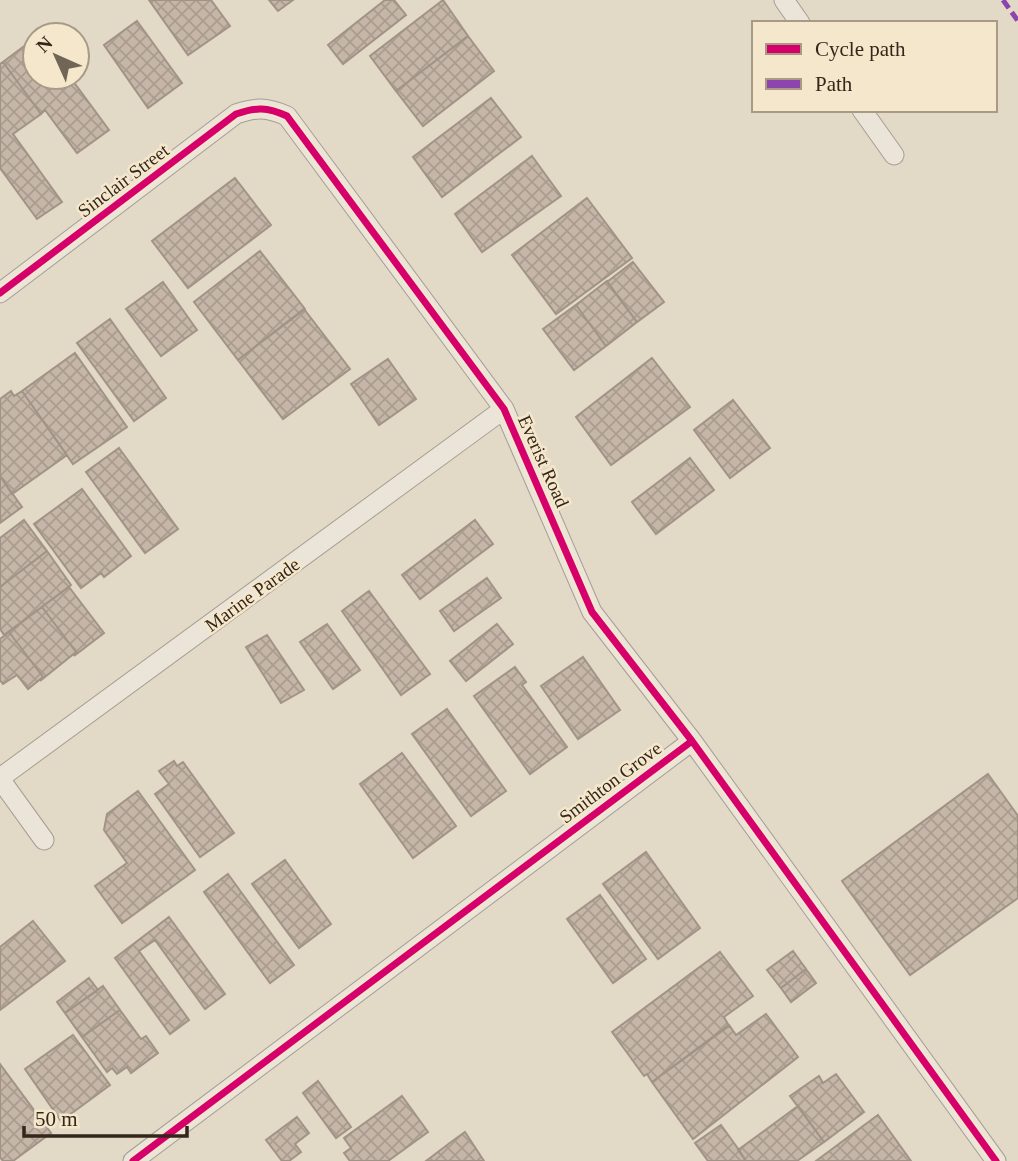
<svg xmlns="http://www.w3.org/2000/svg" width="1018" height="1161" font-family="'Times New Roman',serif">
	<defs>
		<pattern id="building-cross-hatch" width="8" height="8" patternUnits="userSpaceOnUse" patternTransform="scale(1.75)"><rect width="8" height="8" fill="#c5b6a8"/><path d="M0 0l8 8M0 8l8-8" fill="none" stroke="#aa9c90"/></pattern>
	</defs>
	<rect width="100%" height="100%" fill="#e2d9c7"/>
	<path fill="url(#building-cross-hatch)" stroke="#a19487" stroke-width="2" d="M149,0H211L230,26L188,55Z
		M269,0H293L278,11Z
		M385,0H394L406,15L343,64L328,45Z
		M443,0L468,36L396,91L370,56Z
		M137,21L182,83L148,108L104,45Z
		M468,36L494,71L423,126L396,91Z
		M35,38V77H70L109,130L77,153L45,110L41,114L3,62Z
		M3,62L41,114L13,134L62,202L37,219L0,168V64Z
		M491,98L521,137L442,197L413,157Z
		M532,156L561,196L482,252L455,214Z
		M235,178L271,225L188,288L152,241Z
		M587,198L632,258L556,314L512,255Z
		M260,251L305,309L238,360L194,302Z
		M633,262L664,302L637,322L607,282Z
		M607,281L637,322L606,346L576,305Z
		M163,282L197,330L161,356L126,309Z
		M576,305L606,346L574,370L543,329Z
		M304,309L350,369L283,419L238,360Z
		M110,319L166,398L134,421L77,343Z
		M75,353L127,427L73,464L22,391Z
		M652,358L690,407L611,465L576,417Z
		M388,359L416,399L379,425L351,384Z
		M11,391L14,396L22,391L67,455L12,494L0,476V399Z
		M733,400L770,448L730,478L694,430Z
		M119,448L178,529L145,553L86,472Z
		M690,458L714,490L656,534L632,502Z
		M0,476L22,507L0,523Z
		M82,489L131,556L104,577L101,573L81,588L34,524Z
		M24,520L47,551L0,587V538Z
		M475,520L493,544L420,599L402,575Z
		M47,551L71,585L4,635L0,629V587Z
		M487,578L501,598L454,631L440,611Z
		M69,587L104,633L74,656L76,652L42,607Z
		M369,591L430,674L401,695L342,611Z
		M42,607L76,652L40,681L43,677L9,632Z
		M327,624L360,670L333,689L300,642Z
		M497,624L513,644L466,681L450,661Z
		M9,632L43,677L28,689L17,675L3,684L0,680V639Z
		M267,635L304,690L281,703L246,647Z
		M583,657L620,710L578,739L541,686Z
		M515,667L526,682L522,685L567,747L530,774L474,696Z
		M447,709L506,791L471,816L412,734Z
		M402,753L456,826L413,858L360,784Z
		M174,761L177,766L183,762L234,833L200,857L155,794L169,784L159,771Z
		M988,774L1018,816V898L910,975L842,881Z
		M138,791L195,870L122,923L95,886L127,863L104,830L107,814Z
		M646,852L700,928L658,959L603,884Z
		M285,860L331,924L299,948L252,884Z
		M228,874L294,965L270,983L204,892Z
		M600,895L646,959L613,983L567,919Z
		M169,917L225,994L205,1009L155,940L139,951L189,1020L170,1034L115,958Z
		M33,921L65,961L0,1010V947Z
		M793,951L806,969L781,988L767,970Z
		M720,952L753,996L724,1017L729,1026L652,1082L647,1074L644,1076L612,1032Z
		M806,969L816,983L791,1002L781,988Z
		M89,978L98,990L65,1013L57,1002Z
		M103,986L120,1010L82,1037L65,1013Z
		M120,1010L141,1039L146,1036L158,1053L131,1073L127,1067L117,1074L112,1068L107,1072L82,1037Z
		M766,1014L798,1057L693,1139L652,1082L729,1025L736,1035Z
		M73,1035L110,1085L61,1121L25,1069Z
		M0,1064L51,1133L13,1161H3L0,1157Z
		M836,1074L864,1112L824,1142L790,1096L819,1076L823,1083Z
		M318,1081L351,1127L336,1138L303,1093Z
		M402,1096L428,1132L388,1161H350L344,1153L351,1148L344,1138Z
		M798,1106L824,1142L797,1161H746L738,1150Z
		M878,1115L911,1161H816Z
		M297,1117L309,1133L295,1144L301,1152L289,1161H282L266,1140Z
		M721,1125L739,1150L746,1161H708L695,1143Z
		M465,1132L484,1161H426L451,1142Z"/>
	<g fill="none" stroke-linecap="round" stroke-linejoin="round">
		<g stroke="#a79e91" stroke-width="21">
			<path id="minor" d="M784,0L800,23
				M862,110L894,155
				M0,293L236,114C256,107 267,107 287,116L504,409L592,612L692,741L996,1161
				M0,778L504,409
				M0,779L44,840
				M133,1161L692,741"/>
		</g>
		<use href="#minor" stroke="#eae4d9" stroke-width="19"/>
		<path stroke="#8e44ad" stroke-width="5" stroke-dasharray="10 5" stroke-linecap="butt" d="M1003,0L1018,21"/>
		<g stroke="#f5e7cb" stroke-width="11">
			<path id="cycleway" d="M0,293L236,114C256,107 267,107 287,116L504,409L592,612L692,741L996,1161
				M133,1161L692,741"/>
		</g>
		<use href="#cycleway" stroke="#d6006c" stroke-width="7"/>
	</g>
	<g text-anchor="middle" stroke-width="5" stroke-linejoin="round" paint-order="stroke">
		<g font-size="19" fill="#34261b" stroke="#f5e7cb">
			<text transform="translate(123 180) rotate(-37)" y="7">Sinclair Street</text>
			<text transform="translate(544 461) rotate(66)" y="7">Everist Road</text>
			<text transform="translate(252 594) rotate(-36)" y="7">Marine Parade</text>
			<text transform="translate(610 782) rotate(-37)" y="7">Smithton Grove</text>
		</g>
	</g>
	<rect x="752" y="21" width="245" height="91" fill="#f5e7cb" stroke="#a89a85" stroke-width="2"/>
	<rect x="766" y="44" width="35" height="10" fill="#d6006c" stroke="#a89a85" stroke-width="2"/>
	<text x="815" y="56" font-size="21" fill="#34261b">Cycle path</text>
	<rect x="766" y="79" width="35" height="10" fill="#8e44ad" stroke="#a89a85" stroke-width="2"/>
	<text x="815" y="91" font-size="21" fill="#34261b">Path</text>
	<g transform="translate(56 56) rotate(315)"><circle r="33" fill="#f5e7cb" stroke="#a89a85" stroke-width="2"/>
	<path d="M0-5L12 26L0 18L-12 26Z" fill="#716557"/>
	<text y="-10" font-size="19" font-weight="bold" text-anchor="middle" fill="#34261b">N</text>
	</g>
	<path d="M24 1126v10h163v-10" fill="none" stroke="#34261b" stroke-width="3.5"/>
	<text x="35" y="1126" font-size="21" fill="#34261b" stroke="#f5e7cb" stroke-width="5" paint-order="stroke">50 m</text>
</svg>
